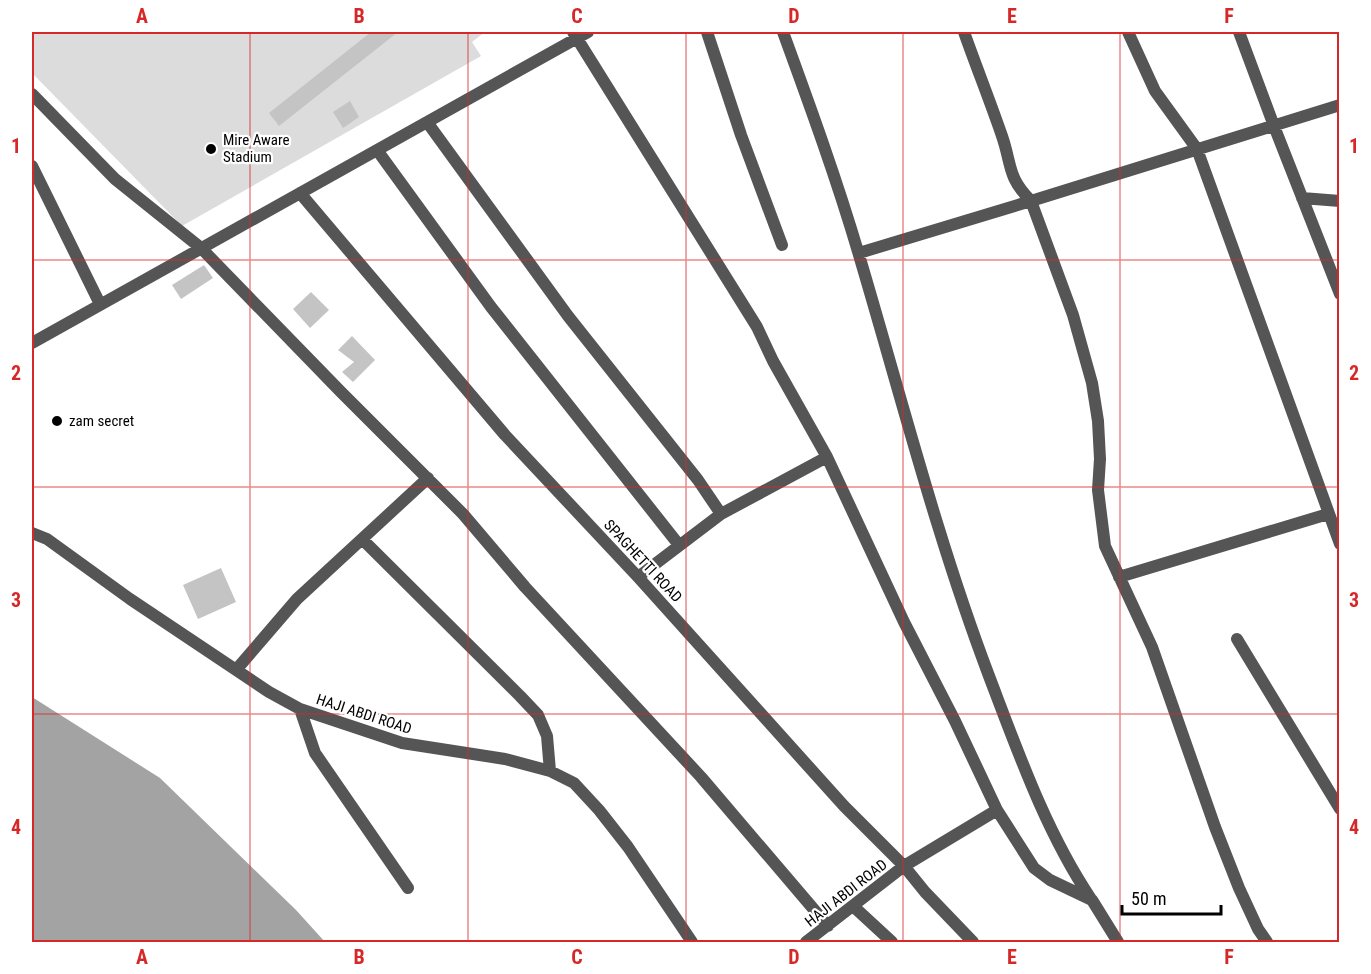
<svg xmlns="http://www.w3.org/2000/svg" width="1371" height="974" font-family="'Roboto Condensed',sans-serif">
	<rect width="100%" height="100%" fill="#fff"/>
	<path fill="#dcdcdc" d="M32,32H485L472,42L481,56L182,226L32,73Z"/>
	<path fill="#a3a3a3" d="M32,697L160,778L296,910L325,942H32Z"/>
	<path fill="#c4c4c4" d="M371,32H398L279,126L269,113Z
		M350,101L359,117L343,128L333,112Z
		M204,265L213,278L181,299L172,285Z
		M311,292L329,310L310,328L293,309Z
		M352,336L375,360L353,382L342,372L354,362L338,350Z
		M221,568L236,602L198,619L183,585Z"/>
	<g fill="none" stroke-linecap="round" stroke-linejoin="round">
		<path stroke="#555" stroke-width="12" d="M573,32L757,327L773,361L827,457L904,622L955,721L997,810L1034,868L1050,880L1092,900L1118,942
			M707,32L741,135L782,245
			M783,32C810,106 837,180 859,255C901,396 937,539 989,676C1018,752 1046,832 1091,899
			M964,32C976,66 990,101 1002,136C1012,165 1007,177 1031,201L1073,315L1092,383L1098,421L1100,459L1098,490L1105,546L1152,647L1215,827L1239,888L1258,929L1267,942
			M1128,32L1155,91L1197,149L1340,544
			M1239,32L1274,126L1340,294
			M32,94L115,179L201,248L341,392L463,514L525,587L701,777L828,926
			M427,122L568,316L698,480L721,514
			M377,150L491,307L679,545
			M32,166L100,304
			M300,193L505,435L638,577L844,806L904,866L925,892L973,942
			M1302,198L1340,201
			M859,253L1031,201L1340,105
			M32,343L588,32
			M32,533L47,539L130,599L269,692L300,709L402,743L505,759L550,771L574,783L599,810L628,847L692,942
			M362,539L520,696L538,715L547,736L550,771
			M638,577L721,514L827,457
			M1119,577L1328,514
			M1237,639L1340,809
			M236,670L297,599L428,478
			M300,709L315,753L408,888
			M853,906L892,942
			M806,942L904,866L997,810"/>
	</g>
	<path fill="none" stroke="#d62828" stroke-width="1.5" stroke-opacity="0.55" d="M250,32V942M468,32V942M686,32V942M903,32V942M1120,32V942M32,260H1340M32,487H1340M32,714H1340"/>
	<g fill="#000" stroke="#fff" stroke-width="2">
		<circle cx="211" cy="149" r="6"/>
		<circle cx="57" cy="421" r="6"/>
	</g>
	<g text-anchor="middle" stroke-width="4.5" stroke-linejoin="round" paint-order="stroke">
		<g font-size="15" fill="#000" stroke="#fff" text-anchor="start">
			<text x="223" y="145">Mire Aware<tspan x="223" dy="17">Stadium</tspan></text>
			<text x="69" y="426">zam secret</text>
		</g>
		<g font-size="15" fill="#000" stroke="#fff">
			<text transform="translate(643 561) rotate(47)" y="5">SPAGHETTI ROAD</text>
			<text transform="translate(364 714) rotate(18)" y="5">HAJI ABDI ROAD</text>
			<text transform="translate(846 893) rotate(-38)" y="5">HAJI ABDI ROAD</text>
		</g>
	</g>
	<rect width="1371" height="974" fill="none" stroke="#ffffff" stroke-width="66"/>
	<path d="M1122 905v9h99v-9" fill="none" stroke="#000000" stroke-width="3"/>
	<text x="1131" y="905" font-size="18" fill="#000000" stroke="#ffffff" stroke-width="4.5" paint-order="stroke">50 m</text>
	<rect x="33" y="33" width="1305" height="908" fill="none" stroke="#d62828" stroke-width="2"/>
	<g font-size="20" text-anchor="middle" font-weight="bold" fill="#d62828">
		<text x="142" y="23">A</text>
		<text x="359" y="23">B</text>
		<text x="577" y="23">C</text>
		<text x="794" y="23">D</text>
		<text x="1012" y="23">E</text>
		<text x="1229" y="23">F</text>
		<text x="16" y="153">1</text>
		<text x="1354" y="153">1</text>
		<text x="16" y="380">2</text>
		<text x="1354" y="380">2</text>
		<text x="16" y="607">3</text>
		<text x="1354" y="607">3</text>
		<text x="16" y="834">4</text>
		<text x="1354" y="834">4</text>
		<text x="142" y="964">A</text>
		<text x="359" y="964">B</text>
		<text x="577" y="964">C</text>
		<text x="794" y="964">D</text>
		<text x="1012" y="964">E</text>
		<text x="1229" y="964">F</text>
	</g>
</svg>
